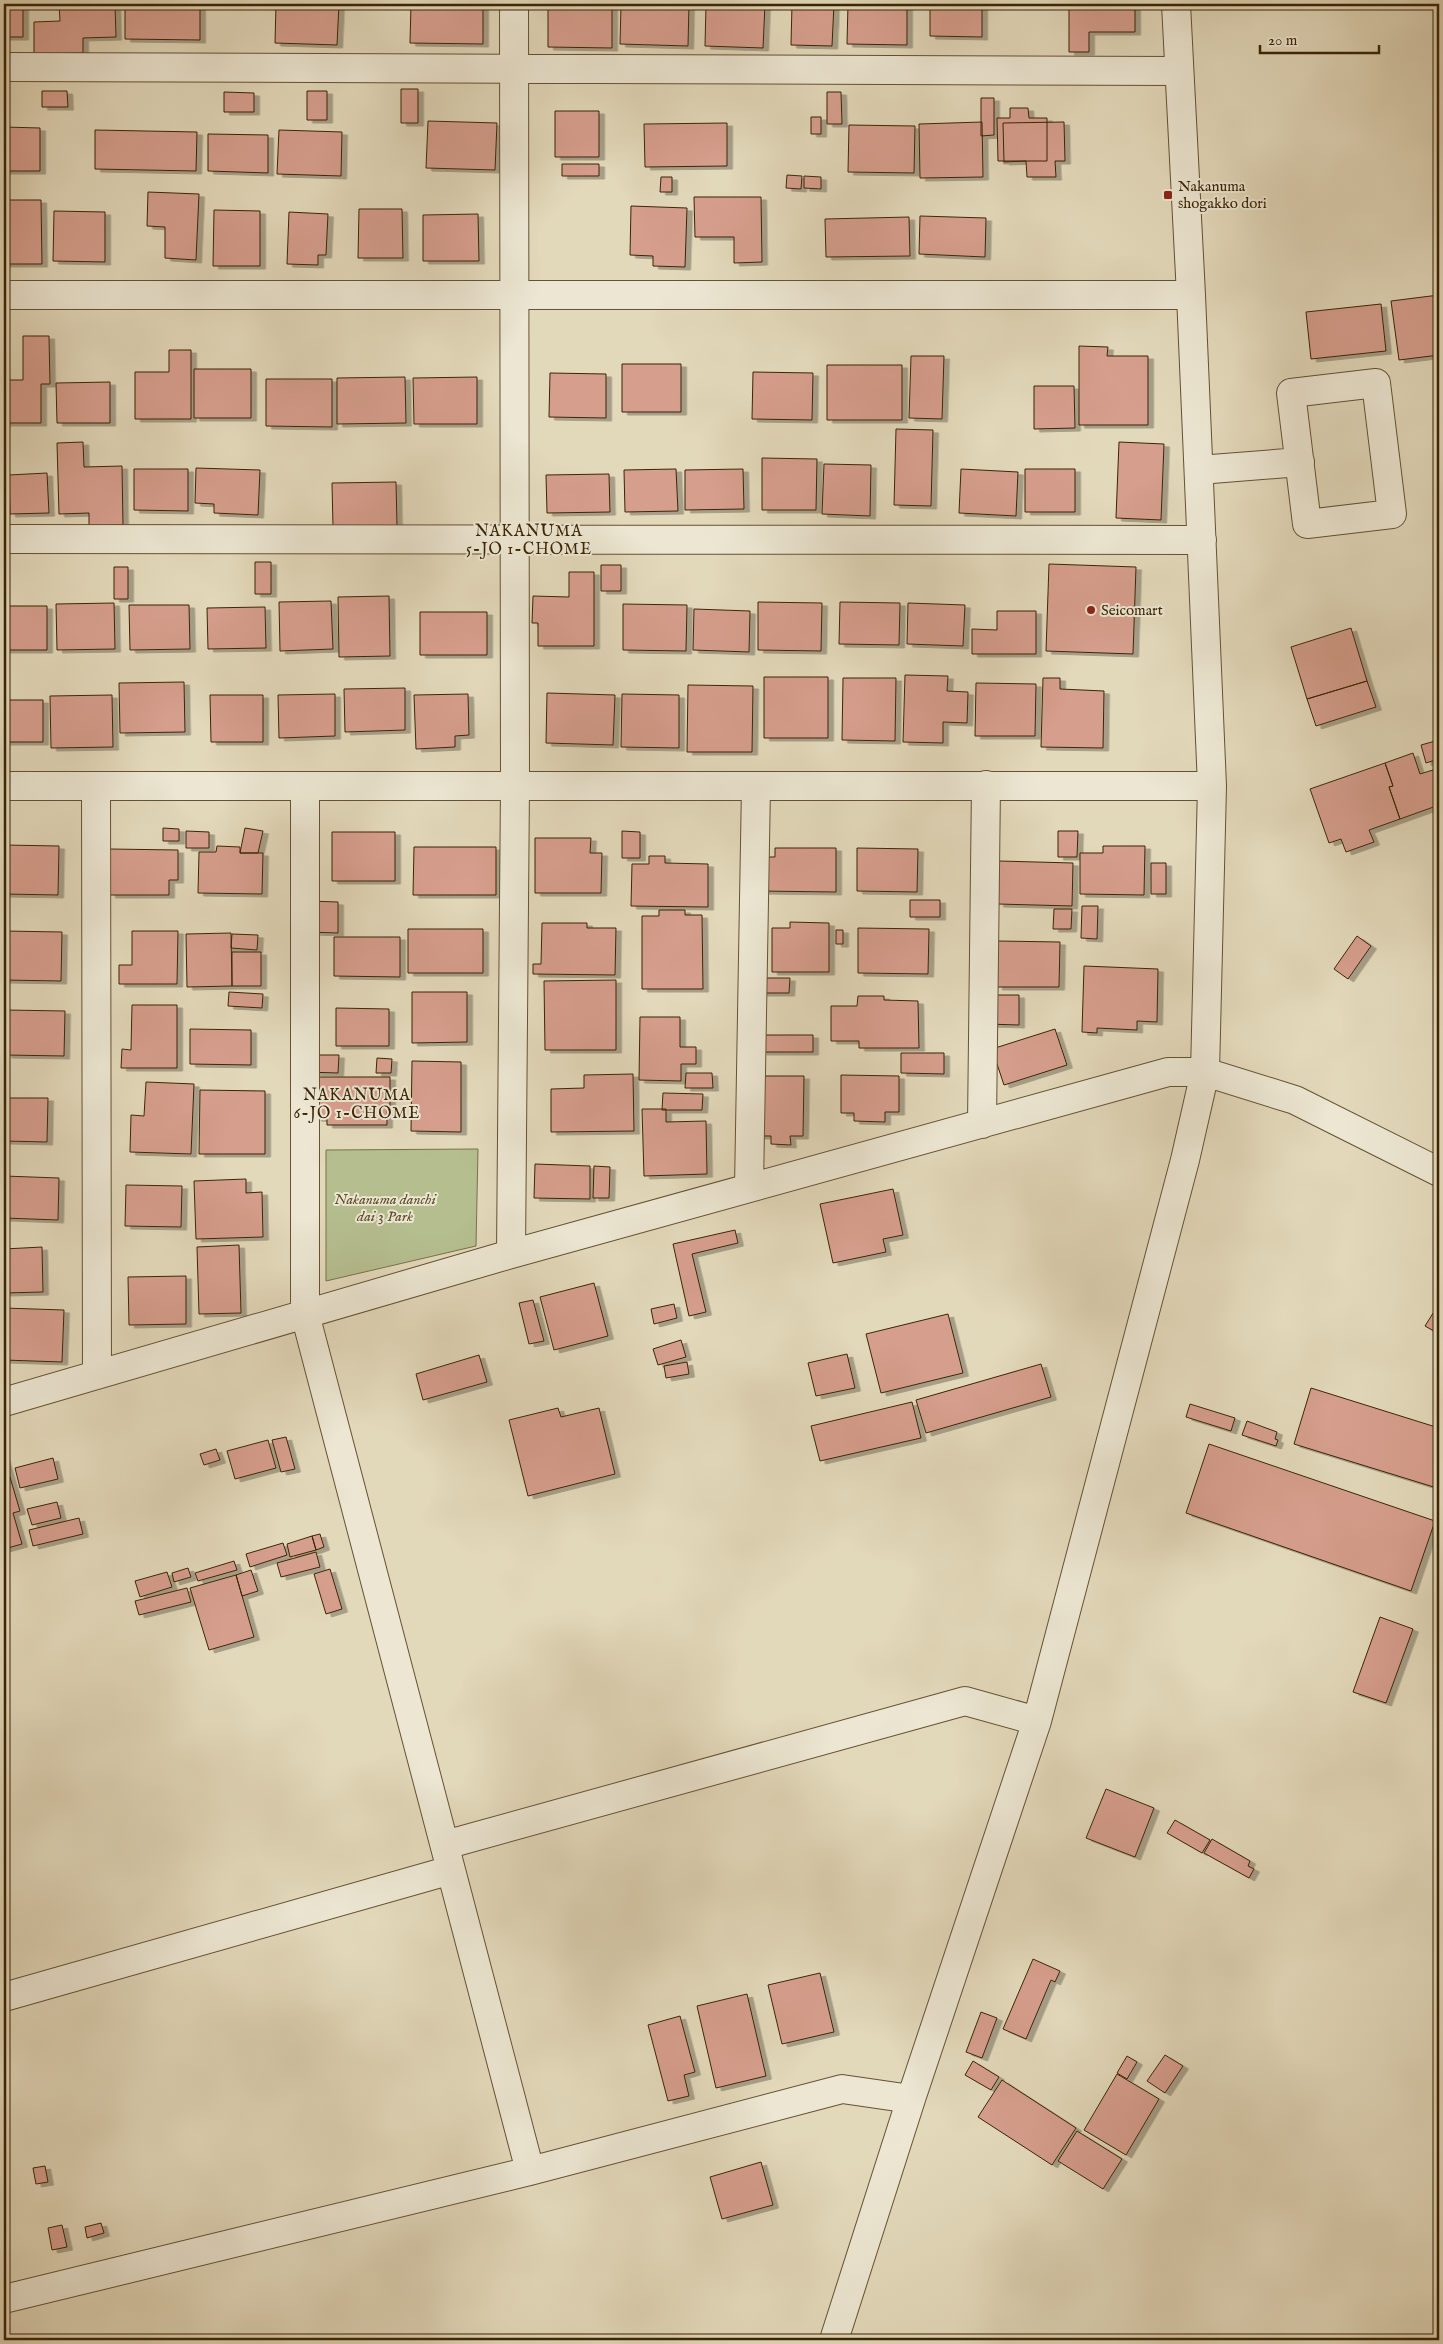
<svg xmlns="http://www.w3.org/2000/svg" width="1443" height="2344" font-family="'IM FELL English',serif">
	<defs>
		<filter id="shadow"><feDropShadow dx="5.5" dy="3" stdDeviation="0" flood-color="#0004"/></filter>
	</defs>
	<rect width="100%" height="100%" fill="#e2d8ba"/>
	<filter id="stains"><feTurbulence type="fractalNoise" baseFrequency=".004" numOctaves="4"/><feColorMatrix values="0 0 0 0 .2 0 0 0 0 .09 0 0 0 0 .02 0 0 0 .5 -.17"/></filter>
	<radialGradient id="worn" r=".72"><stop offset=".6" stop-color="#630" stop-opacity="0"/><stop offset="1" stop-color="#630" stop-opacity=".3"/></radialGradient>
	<path fill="#b5be8f" stroke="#78724a" d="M478,1149L476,1246L326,1281V1150Z"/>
	<path fill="#d69e8d" stroke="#3a2504" filter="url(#shadow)" d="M4,4H23V37H4Z
		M59,4H115L116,37L83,38V53L34,54V22L60,21Z
		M125,4H200V40L125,39Z
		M276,4H339L337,45L275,43Z
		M411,4H483V44L410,43Z
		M548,4H612V48L548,47Z
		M621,4H689L688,46L620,44Z
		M706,4H765L763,48L705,46Z
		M792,4H834L832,46L791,45Z
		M848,4H907V45L847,44Z
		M930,4H982V37L930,36Z
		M1069,4H1135V32H1089V52H1069Z
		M401,89H418V123H401Z
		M42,91H67L68,107H42Z
		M307,91H327V120H307Z
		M224,92L254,93V112H224Z
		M827,92H841L842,124H827Z
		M981,98H994V135L981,136Z
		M1010,108H1028L1029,118H1047V161H998L997,118H1010Z
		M555,111H599V157H555Z
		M811,117H821V134H811Z
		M428,121L497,123L495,170L426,168Z
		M982,122L983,177L920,178L919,124Z
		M1064,122L1065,161H1055L1056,177H1027L1026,161L1004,162L1003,123Z
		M727,123V166L645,167L644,124Z
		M849,125L915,126L914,173L848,172Z
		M4,127L40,128V171H4Z
		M95,130L197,132L196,171L95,169Z
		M279,130L342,132L341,176L277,174Z
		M208,134L268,135V173L208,171Z
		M562,164H599V176H562Z
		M787,175L802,176L801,189L786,188Z
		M804,176L821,177V189L804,188Z
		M661,177H672V192H660Z
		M148,192L199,194L196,260L165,258V227L147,226Z
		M694,197H761L762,262L734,263V237H695Z
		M4,200H41L42,264H4Z
		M631,206L687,208L685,267L653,266V256L630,255Z
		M359,209H402L403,258H358Z
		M214,210L260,211V266H213Z
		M54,211L105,212V262L53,261Z
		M289,212L328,214L326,255H318V265L287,264Z
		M478,214L479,261H423V215Z
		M920,216L986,218L985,257L919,254Z
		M909,217L910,256L826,257L825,219Z
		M1439,295V355L1399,360L1391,301Z
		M1381,304L1386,351L1311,359L1306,312Z
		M23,336H49L50,384H41V423H4V380H23Z
		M1079,346L1108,347L1107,356H1148V425H1079Z
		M169,350H191V419H135V372H169Z
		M911,356H944L942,419L909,418Z
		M622,364H681V412H622Z
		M827,365H902V420H827Z
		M194,369H251V418H194Z
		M753,372L813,373L812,420L752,419Z
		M550,373L606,374V418L549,417Z
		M405,377L406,423L337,424V378Z
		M477,377V424H414L413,378Z
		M266,379H332V427L266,426Z
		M110,382V423H57L56,383Z
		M1034,386H1074L1075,428L1034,429Z
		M896,429L933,430L931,506L894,505Z
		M83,442L84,467L122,466L123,525L89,526V513L59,514L57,443Z
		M1119,442L1164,444L1161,520L1116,518Z
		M762,458L817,459L816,510H762Z
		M824,464L871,465L870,516L822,514Z
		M196,468L260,470L258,515L214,513V504L195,503Z
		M134,469H188V511L134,510Z
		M676,469L678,511L625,512L624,470Z
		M743,469L744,509L685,510V470Z
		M961,469L1018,472L1016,516L959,513Z
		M1025,469H1075V512H1025Z
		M47,473L49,513L10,514L9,475Z
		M609,474L610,512L547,513L546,475Z
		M396,482L397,526L333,528L332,483Z
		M255,562H271V594H255Z
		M1049,564L1136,567L1133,654L1046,651Z
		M601,565H621V591H601Z
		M114,567H128V599H114Z
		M569,572H594V646H538V623H532L533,596L569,597Z
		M389,596L390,656L339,657L338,597Z
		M331,601L333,649L280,651L279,602Z
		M758,602L822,603L821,651L758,650Z
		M840,602L900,603L899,645L839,644Z
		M114,603L115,649L57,650L56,604Z
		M908,603L965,605L963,646L907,644Z
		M623,604L687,605L686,651L623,650Z
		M129,605H189L190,649L130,650Z
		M4,606H47V650H4Z
		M265,607L266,648L208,649L207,608Z
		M694,609L750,611L749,652L693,650Z
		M997,611H1036V654H972V629L997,630Z
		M420,612H487V655H420Z
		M1351,628L1367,681L1307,699L1291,647Z
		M905,675L948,676L947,691L968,692L967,723L943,722V743L903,742Z
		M764,677H828V738H764Z
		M843,678H896L895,741L842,740Z
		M1043,678H1060V689L1104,691L1103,748L1041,747Z
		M1367,681L1376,707L1316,726L1307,699Z
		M184,682L185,732L120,733L119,683Z
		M976,683L1036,684L1035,736H975Z
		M688,685L753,686L752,752H687Z
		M405,688V730L345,732L344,689Z
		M547,693L615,695L613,745L546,743Z
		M335,694V736L279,738L278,695Z
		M468,694L469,735L455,736V747L416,749L414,695Z
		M622,694L679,695V748L621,747Z
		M112,695L113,747L51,748L50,696Z
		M210,695H263V742H211Z
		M4,700H43V742H4Z
		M1439,740V775L1435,760L1426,763L1421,745Z
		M1413,753L1420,774L1433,770L1439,788V805L1400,819L1389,787L1393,786L1385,763Z
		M1385,763L1393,786L1389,787L1400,819L1369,830L1374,842L1346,852L1341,839L1329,843L1310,789Z
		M163,828L179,829V841H163Z
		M245,828L263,831L258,853H240Z
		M186,831L209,832V848H186Z
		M622,831L640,832V858H622Z
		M1058,831H1078L1077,857H1058Z
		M332,832H395V881H332Z
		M535,838H591L590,853H602L601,893H535Z
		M4,845L59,846L58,895L4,894Z
		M217,846L240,847V853H263L262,894L198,893L199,852H216Z
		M1103,846H1145L1144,895L1080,894V853H1103Z
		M414,847H496V895H413Z
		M775,848H836V892L759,891L760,857H775Z
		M857,848L918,849L917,892L857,891Z
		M110,849L178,850V880H169V895H110Z
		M649,856H665V863L708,864V907L631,906L632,864H649Z
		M999,861L1073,863L1072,906L998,904Z
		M1151,863H1166V894H1151Z
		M910,900H940V917H910Z
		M308,901L338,902V933L308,932Z
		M1082,906H1098L1097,939L1081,938Z
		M1054,909H1072L1071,929H1053Z
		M659,910H685V915H702L703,989H642V916H659Z
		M790,922L829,923V972H772V928H790Z
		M542,923H587V928H616L615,975L533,974V964H541Z
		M858,928L929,929L928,974L858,973Z
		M408,929H483V973H408Z
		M836,930H843V944H836Z
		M4,931L62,932L61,981L4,980Z
		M132,931H178L177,984H119V965H132Z
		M231,933L232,986L187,987L186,934Z
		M232,934L258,935L257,950L231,948Z
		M1357,936L1371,946L1348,979L1334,969Z
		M334,937H400V977L334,976Z
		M997,941L1060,942L1059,987H997Z
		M232,952H261V986H232Z
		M1084,966L1158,969L1157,1022L1137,1021V1030L1097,1028V1033L1082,1032Z
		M759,978H790L789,993H759Z
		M616,980V1050H545L544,981Z
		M229,992L263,994L262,1008L228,1006Z
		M412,992H467V1042L412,1043Z
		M986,995H1019V1025L986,1024Z
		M858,996H884V1000L918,1001L919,1048H859V1041H831V1006H857Z
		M132,1005H177V1068H121L122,1049L131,1050Z
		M336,1008L389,1009V1046H336Z
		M6,1010L65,1011L64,1056L6,1055Z
		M640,1017H680V1047H696V1064H681V1081L639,1080Z
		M190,1029L251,1030V1065L190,1064Z
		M1055,1029L1067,1065L1004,1085L992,1049Z
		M761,1035H813V1052H761Z
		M901,1053H944V1074L901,1073Z
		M307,1055H339L338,1073L306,1072Z
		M377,1058L392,1059L391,1073H376Z
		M412,1061L461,1062V1132L411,1131Z
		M686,1073H712L713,1088H685Z
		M633,1074L634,1131L551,1132V1089L584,1088V1075Z
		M841,1075L899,1076V1112H885V1122L854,1121V1113H841Z
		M759,1076H804L803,1136H790L791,1145L771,1144V1136H757Z
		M314,1077H390V1106L387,1105V1125H327V1119L316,1118Z
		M146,1082L194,1084L191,1154L130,1152L131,1115L144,1116Z
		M200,1090L265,1091V1154H199Z
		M663,1093L703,1094L702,1110H662Z
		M4,1098H48L47,1142L4,1141Z
		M642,1109H666V1122L706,1121L707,1174L644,1176Z
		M535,1164L590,1166V1199L534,1198Z
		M594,1166L610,1167L609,1198H593Z
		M4,1176L59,1178L58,1220L4,1218Z
		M246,1179V1193L262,1192L263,1237L196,1239L194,1181Z
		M126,1185L182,1186L181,1227L125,1226Z
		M893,1189L903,1235L883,1239L886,1252L833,1263L820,1204Z
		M735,1230L738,1243L692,1254L706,1312L689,1316L673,1244Z
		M239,1245L241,1313L199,1314L197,1247Z
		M42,1247L43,1292L4,1293V1249Z
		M186,1276V1324L129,1325L128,1277Z
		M594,1283L608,1336L554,1350L540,1297Z
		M533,1300L544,1341L529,1344L519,1303Z
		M674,1304L677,1318L654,1324L651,1309Z
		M4,1308L64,1310L62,1362L4,1360Z
		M1435,1310L1439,1311V1334L1425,1326Z
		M948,1314L963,1373L881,1393L866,1334Z
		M681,1340L686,1357L658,1365L653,1349Z
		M847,1354L855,1388L816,1396L808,1363Z
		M479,1355L487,1382L423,1400L416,1374Z
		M687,1362L689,1374L666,1378L664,1366Z
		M1041,1364L1051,1397L926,1433L916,1400Z
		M1311,1388L1439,1428L1437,1488L1294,1444Z
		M912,1402L921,1438L820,1461L811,1426Z
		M1190,1404L1235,1418L1231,1431L1186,1417Z
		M558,1408L561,1417L599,1408L615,1474L528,1496L509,1420Z
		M1247,1421L1277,1432L1275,1439L1278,1440L1276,1446L1242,1435Z
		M286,1437L295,1469L281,1472L272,1440Z
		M268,1440L276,1468L235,1479L227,1451Z
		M1209,1444L1435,1521L1411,1591L1186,1513Z
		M216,1449L220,1460L204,1465L200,1454Z
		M4,1457L20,1511L13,1513L22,1544L4,1549Z
		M53,1458L58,1479L20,1488L15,1468Z
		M57,1502L61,1518L32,1525L27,1509Z
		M79,1518L83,1534L33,1546L29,1530Z
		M320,1534L324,1547L316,1550L312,1536Z
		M312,1536L316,1550L290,1557L287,1544Z
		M283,1543L287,1555L250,1567L246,1554Z
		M316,1552L320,1567L281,1577L277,1563Z
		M234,1561L237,1570L198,1581L195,1573Z
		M188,1568L191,1577L174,1582L172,1573Z
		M330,1569L342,1609L326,1614L314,1574Z
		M251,1570L258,1591L242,1596L236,1575Z
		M167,1572L172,1587L140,1597L135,1581Z
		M236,1575L254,1637L209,1650L190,1588Z
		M187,1588L191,1602L139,1615L135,1601Z
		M1380,1617L1413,1629L1386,1703L1353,1692Z
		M1106,1789L1154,1808L1135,1857L1086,1838Z
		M1175,1820L1210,1840L1202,1853L1167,1833Z
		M1212,1839L1250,1861L1248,1866L1254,1869L1249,1878L1204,1853Z
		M1033,1959L1060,1971L1055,1982L1051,1980L1026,2039L1003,2029Z
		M820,1973L834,2032L782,2044L768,1985Z
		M747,1994L766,2076L716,2088L697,2006Z
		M981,2012L997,2018L982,2058L966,2052Z
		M680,2016L695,2072L684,2075L689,2096L668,2101L648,2025Z
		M1165,2055L1183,2066L1165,2093L1147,2081Z
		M1127,2056L1137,2062L1127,2079L1117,2073Z
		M973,2061L999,2077L991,2090L965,2075Z
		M1117,2074L1159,2099L1126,2155L1084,2130Z
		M1002,2080L1076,2128L1052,2165L978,2117Z
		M1077,2131L1122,2159L1103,2189L1058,2161Z
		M761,2162L773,2205L722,2219L710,2177Z
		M45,2166L48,2182L36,2184L33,2168Z
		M101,2223L104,2233L87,2238L85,2227Z
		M62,2225L67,2247L52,2250L48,2228Z"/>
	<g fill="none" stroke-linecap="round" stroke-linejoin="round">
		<g stroke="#645232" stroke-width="30">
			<path id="minor" d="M4,67L1179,71
				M4,295H1191
				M1376,383L1392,514L1307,524L1291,393Z
				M1199,470L1300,462
				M4,539L1202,540
				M4,786H1212
				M96,786L97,1375
				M305,786V1314L530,2171
				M982,1124L986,785
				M749,1187L756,786
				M511,1254L515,786L514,4
				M4,1402L511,1254L1168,1072H1205L1295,1100L1439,1172
				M445,1845L965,1701L1037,1721
				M4,1997L451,1870
				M4,2299L530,2171L842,2089L911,2099
				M834,2340L911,2099L1037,1721L1185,1160L1205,1072L1212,786L1191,295L1176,4"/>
		</g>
		<use href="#minor" stroke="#ece6d2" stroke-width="28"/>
	</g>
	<g fill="#8f2418" stroke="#ece6d2" stroke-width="2">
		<rect x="1163" y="190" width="10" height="10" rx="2.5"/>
		<circle cx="1091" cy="610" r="5"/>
	</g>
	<g text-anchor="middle" stroke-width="4" stroke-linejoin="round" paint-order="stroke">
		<g font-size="15" fill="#3a2504" stroke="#ece6d2" text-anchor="start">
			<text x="1178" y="191">Nakanuma<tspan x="1178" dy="17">shogakko dori</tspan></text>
			<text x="1101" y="615">Seicomart</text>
		</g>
		<g font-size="15" font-style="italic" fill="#594b27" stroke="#ece6d2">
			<text x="385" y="1204">Nakanuma danchi<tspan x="385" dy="17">dai 3 Park</tspan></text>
		</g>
		<g font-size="16" letter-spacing="1" fill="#3a2504" stroke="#ece6d2">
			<text x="529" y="536">NAKANUMA<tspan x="529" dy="18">5-JO 1-CHOME</tspan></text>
			<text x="357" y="1100">NAKANUMA<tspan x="357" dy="18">6-JO 1-CHOME</tspan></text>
		</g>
	</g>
	<rect width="1443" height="2344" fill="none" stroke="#e2d8ba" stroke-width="20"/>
	<rect x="5" y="5" width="1433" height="2334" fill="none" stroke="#3a2504" stroke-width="2.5"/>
	<rect x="10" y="10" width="1423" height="2324" fill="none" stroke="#3a2504"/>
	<path d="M1260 45v8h119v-8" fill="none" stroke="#3a2504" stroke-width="2.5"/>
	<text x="1268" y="45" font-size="15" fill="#3a2504" stroke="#ece6d2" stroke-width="4" paint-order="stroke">20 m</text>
	<rect width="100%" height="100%" filter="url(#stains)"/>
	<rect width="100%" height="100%" fill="url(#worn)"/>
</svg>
